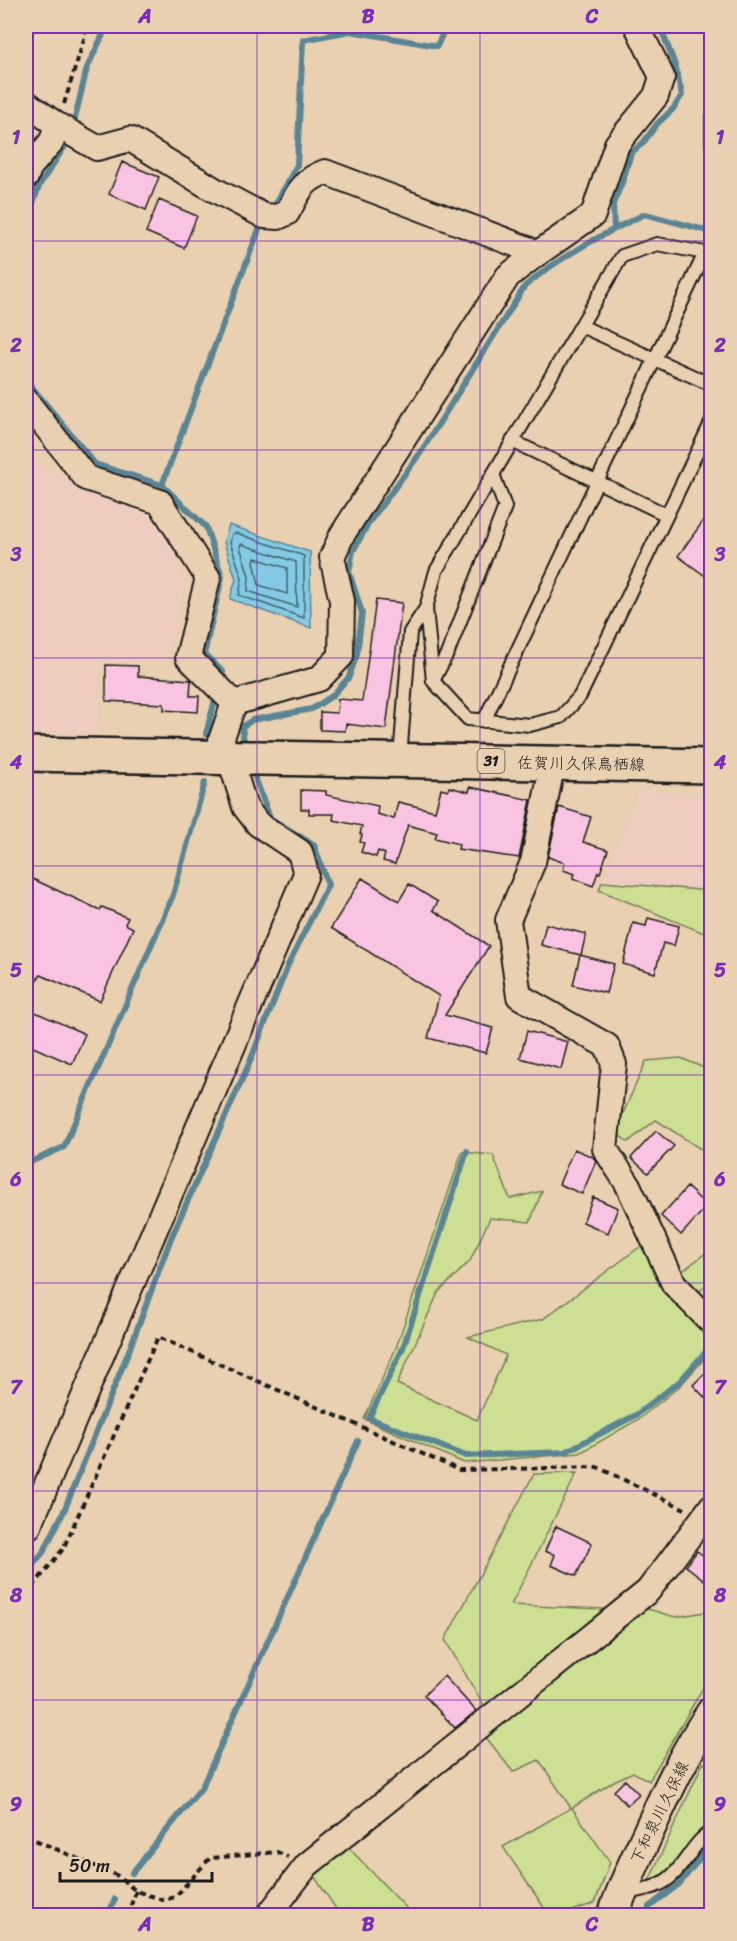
<svg xmlns="http://www.w3.org/2000/svg" width="737" height="1941" font-family="Sriracha,'Klee One',sans-serif">
	<rect width="100%" height="100%" fill="#e9d0b1"/>
	<filter id="ink" filterUnits="userSpaceOnUse"><feTurbulence type="fractalNoise" baseFrequency=".0167" numOctaves="2"/><feDisplacementMap in="SourceGraphic" scale="12" xChannelSelector="R" yChannelSelector="G"/><feConvolveMatrix kernelMatrix="1 2 1 2 8 2 1 2 1" color-interpolation-filters="sRGB"/></filter>
	<g filter="url(#ink)">
		<path fill="#eeccbf" d="M32,465L157,507L186,582L168,660L101,662L99,734L26,733V507Z
			M638,790L711,797V891L602,882Z"/>
		<path fill="#cddf93" stroke="#747e58" stroke-width="1.5" d="M602,882L711,891V936L599,890Z
			M681,1058L711,1071V1152L699,1148L656,1120L628,1142L615,1132L646,1061Z
			M462,1152L493,1155L510,1199L542,1191L530,1222L490,1218L470,1261L438,1293L397,1384L477,1420L506,1355L468,1337L543,1319L641,1246L664,1285L711,1249V1281L683,1306L711,1338V1351L681,1385L639,1419L580,1453L464,1463L364,1419L396,1348Z
			M577,1473L511,1605L603,1609L641,1607L675,1617L711,1611V1674L649,1781L633,1772L614,1781L572,1808L610,1862L595,1903L560,1915H549L503,1847L571,1808L539,1760L513,1772L482,1732L486,1709L445,1640L534,1474Z
			M703,1763L711,1767V1824L705,1825L669,1872L648,1883Z
			M346,1845L413,1915H340L312,1873Z"/>
		<path fill="#83cbe4" stroke="#5a8594" stroke-width="1.5" d="M229,525L310,552L311,628L230,599L236,579L224,542Z"/>
		<g fill="none" stroke-linecap="round" stroke-linejoin="round">
			<path stroke="#45626c" stroke-width="1.5" d="M236,533L304,556V618L239,595L242,578L230,542L232,534Z
				M241,544L296,562L297,607L248,591L249,576L240,547Z
				M255,558L287,568V594L259,585L254,561Z"/>
			<path stroke="#5a8594" stroke-width="6" d="M74,122L87,68L107,26
				M274,207L297,165L303,40L350,31L437,46L446,26
				M26,222L40,184L65,146
				M614,229L613,204L623,180L631,153L643,143L657,124L673,109L682,95L675,65L660,26
				M26,380L95,464L162,485
				M223,672L204,654L222,577L206,527L162,485L261,224
				M206,734L215,700
				M245,748L242,727L252,720L312,709L332,696L349,677L357,654L362,613L349,572L353,551L368,524L421,452L525,286C561,256 603,234 645,214L712,232
				M467,1151L403,1348L369,1418L466,1456L565,1452L636,1415L680,1381L710,1347
				M26,1164L64,1147L173,895L205,782
				M26,1573L44,1551L64,1511L130,1348L171,1238L249,1064L288,965L328,885L314,845L270,818L252,769
				M132,1873L202,1787L358,1441
				M108,1916L115,1899
				M646,1916L649,1907L679,1884L712,1843"/>
		</g>
		<path fill="#f9c4e1" stroke="#1c1c1c" stroke-width="1.5" d="M122,162L159,177L146,210L109,194Z
			M159,200L197,216L184,248L146,232Z
			M711,510V580L678,556Z
			M376,600L402,603L386,729L346,724L345,731L320,730V712L337,713L338,699L362,701Z
			M106,665L138,666V676L191,680L190,696H199L198,712L164,710V704L106,701Z
			M449,787L469,792L470,787L531,800L519,858L458,849L459,844L435,838L437,833L408,825L395,864L383,861L385,854L378,851L376,857L361,852L364,843L360,842L362,835L360,834L362,826L333,820L334,814H309V809H301V790L326,791V795L378,806L377,814L394,819L398,802L435,811L441,789L448,791Z
			M559,807L591,817L583,842L608,850L600,873L598,872L593,886L573,878L575,874L563,870L565,863L548,857Z
			M26,876L100,910L102,907L128,918L125,924L133,928L100,1001L41,975L26,991Z
			M362,878L399,901L409,884L438,902L433,910L489,946L445,1015L493,1028L486,1053L428,1038L439,996L331,928Z
			M648,918L679,926L674,946L663,943L655,973L623,964L633,923L646,926Z
			M546,924L586,934L581,955L541,945Z
			M580,955L614,964L606,993L573,985Z
			M26,1008L85,1034L72,1064L26,1044Z
			M527,1031L568,1042L561,1069L520,1058Z
			M656,1131L674,1146L648,1173L631,1158Z
			M574,1149L593,1157L596,1161L582,1194L559,1184Z
			M687,1187L707,1206L681,1235L661,1216Z
			M593,1197L618,1208L608,1233L583,1222Z
			M711,1367V1404L693,1385Z
			M556,1526L592,1543L576,1576L551,1565L555,1555L545,1551Z
			M697,1551L711,1561V1585L686,1566Z
			M444,1676L476,1711L455,1728L424,1695Z
			M625,1780L639,1794L627,1805L614,1791Z"/>
		<g fill="none" stroke-linecap="round" stroke-linejoin="round">
			<g stroke="#1c1c1c" stroke-width="16">
				<path id="service" d="M712,119V144
					M712,257L705,253L657,244L622,256L436,571L426,608L433,681L468,719L530,725L561,717L580,696L712,421
					M581,326L712,385
					M512,441L667,515
					M433,681L448,652L505,507L493,474
					M484,721L705,253
					M400,758L410,632L426,608
					M624,1893C635,1891 649,1890 660,1884C683,1873 690,1844 712,1831"/>
			</g>
			<g stroke="#1c1c1c" stroke-width="28">
				<path id="minor" d="M26,103L57,125L97,148L130,139L213,189L264,216L278,217L287,213C299,192 301,181 325,172L528,249L534,256L593,215L617,144L656,96L662,77L637,26
					M26,177L29,168L52,141L57,125
					M26,401L86,478L160,502L208,578L188,657L234,703L221,740L229,756L245,807L258,824L300,852L306,874L29,1526
					M234,703L319,679L341,656L342,601L332,557L342,535L508,276L534,256
					M553,762L533,862L508,920L519,996L607,1046L614,1064L605,1149L627,1183L674,1284L712,1323
					M268,1916L307,1865L648,1591L712,1506"/>
			</g>
			<g stroke="#1c1c1c" stroke-width="34">
				<path id="tertiary" d="M613,1916C622,1888 635,1861 647,1835C666,1793 686,1750 712,1712"/>
			</g>
			<g stroke="#1c1c1c" stroke-width="38">
				<path id="primary" d="M26,754L712,766"/>
			</g>
			<path stroke="#1c1c1c" stroke-width="4" stroke-dasharray="6 4.5" stroke-linecap="butt" d="M64,104L88,26
				M26,1595L63,1549L158,1337L459,1470L597,1467L685,1509
				M26,1836L118,1876L136,1891L163,1900L175,1897L210,1858L277,1852L288,1857
				M127,1916L136,1891"/>
			<use href="#service" stroke="#e9d0b1" stroke-width="12"/>
			<use href="#minor" stroke="#e9d0b1" stroke-width="24"/>
			<use href="#tertiary" stroke="#e9d0b1" stroke-width="30"/>
			<use href="#primary" stroke="#e9d0b1" stroke-width="33"/>
		</g>
	</g>
	<path fill="none" stroke="#7b2cbf" stroke-width="1.5" stroke-opacity="0.55" d="M257,26V1916M480,26V1916M26,241H712M26,450H712M26,658H712M26,866H712M26,1075H712M26,1283H712M26,1491H712M26,1700H712"/>
	<g text-anchor="middle" stroke-width="6" stroke-linejoin="round" paint-order="stroke">
		<rect fill="#e9d0b1" stroke="#5a5249" stroke-width="1.5" x="477.5" y="749" width="27" height="24" rx="4.5"/>
		<g font-size="15" font-weight="bold" fill="#1c1c1c">
			<text x="491" y="766">31</text>
		</g>
		<g font-size="16" fill="#1c1c1c" stroke="#e9d0b1">
			<text transform="translate(581 763) rotate(1)" y="6">佐賀川久保鳥栖線</text>
			<text transform="translate(659 1812) rotate(-64)" y="6">下和泉川久保線</text>
		</g>
	</g>
	<rect width="737" height="1941" fill="none" stroke="#e9d0b1" stroke-width="66"/>
	<path d="M60 1872v9h152v-9" fill="none" stroke="#1c1c1c" stroke-width="3"/>
	<text x="69" y="1872" font-size="18" fill="#1c1c1c" stroke="#e9d0b1" stroke-width="4.5" paint-order="stroke">50 m</text>
	<rect x="33" y="33" width="671" height="1875" fill="none" stroke="#7b2cbf" stroke-width="2"/>
	<g font-size="20" text-anchor="middle" font-weight="bold" fill="#7b2cbf">
		<text x="145" y="23">A</text>
		<text x="368" y="23">B</text>
		<text x="592" y="23">C</text>
		<text x="16" y="144">1</text>
		<text x="720" y="144">1</text>
		<text x="16" y="352">2</text>
		<text x="720" y="352">2</text>
		<text x="16" y="561">3</text>
		<text x="720" y="561">3</text>
		<text x="16" y="769">4</text>
		<text x="720" y="769">4</text>
		<text x="16" y="977">5</text>
		<text x="720" y="977">5</text>
		<text x="16" y="1186">6</text>
		<text x="720" y="1186">6</text>
		<text x="16" y="1394">7</text>
		<text x="720" y="1394">7</text>
		<text x="16" y="1602">8</text>
		<text x="720" y="1602">8</text>
		<text x="16" y="1811">9</text>
		<text x="720" y="1811">9</text>
		<text x="145" y="1931">A</text>
		<text x="368" y="1931">B</text>
		<text x="592" y="1931">C</text>
	</g>
</svg>
